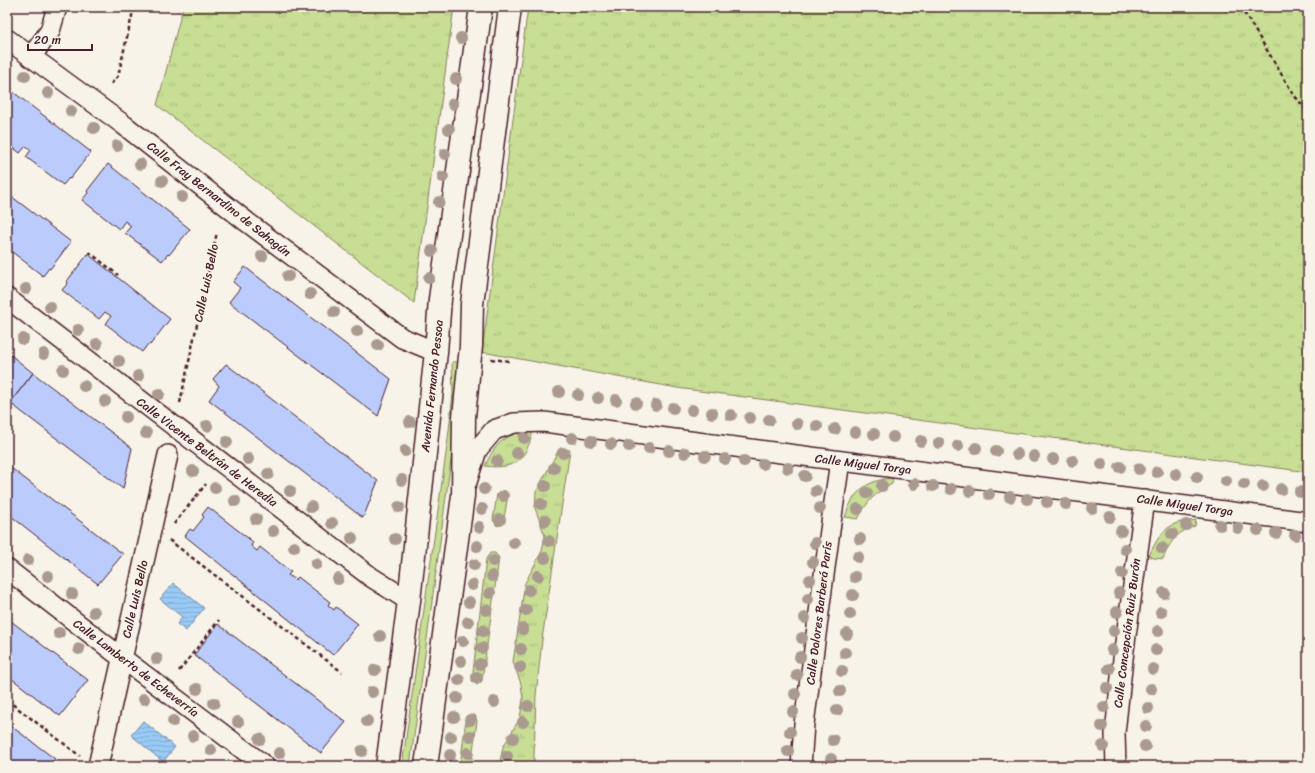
<svg xmlns="http://www.w3.org/2000/svg" width="1315" height="773" font-family="Sriracha,sans-serif">
	<defs>
		<pattern id="grass-tufts" width="24" height="20" patternUnits="userSpaceOnUse"><rect width="24" height="20" fill="#c7de94"/><path d="M3 7l-1-3M5 7V3M7 7l1-3M15 17l-1-3M17 17v-4M19 17l1-3" fill="none" stroke="#acbe80"/></pattern>
		<pattern id="water-rules" width="6" height="5" patternUnits="userSpaceOnUse"><rect width="6" height="5" fill="#98caf4"/><path d="M0 2.5h6" fill="none" stroke="#84add1"/></pattern>
	</defs>
	<rect width="100%" height="100%" fill="#f7f3e8"/>
	<filter id="ink" filterUnits="userSpaceOnUse"><feTurbulence type="fractalNoise" baseFrequency=".025" numOctaves="2"/><feDisplacementMap in="SourceGraphic" scale="8" xChannelSelector="R" yChannelSelector="G"/><feConvolveMatrix kernelMatrix="1 2 1 2 8 2 1 2 1" color-interpolation-filters="sRGB"/></filter>
	<g filter="url(#ink)">
		<path fill="url(#grass-tufts)" stroke="#887e60" d="M183,7H454L414,303L157,105Z
			M528,7H1308V472L677,388L482,352Z
			M522,431H533C526,460 515,470 485,466C494,447 500,438 522,431Z
			M559,449L570,450L542,640L536,695L534,756V766H499L503,747L520,718L523,699L521,684L513,662L525,583L542,551L545,536L535,508L536,492Z
			M504,490L508,495L503,524L497,526L493,520L497,494Z
			M490,553H495L499,558L482,681L477,685L472,681L486,559Z
			M475,715L477,721L471,766H460L466,719L470,716Z"/>
		<path fill="#c7de94" stroke="#887e60" d="M452,362H459L454,437L410,766H402L448,439L453,393Z
			M893,478L892,484C874,494 868,500 858,519L845,517C853,492 866,480 893,478Z
			M1196,520L1195,526C1176,533 1171,540 1163,559L1154,558L1149,556C1155,542 1163,528 1177,523C1183,521 1190,521 1196,520Z"/>
		<path fill="url(#water-rules)" stroke="#7986a4" d="M173,583L204,608L186,631L177,624L182,617L160,599Z
			M143,721L175,747L163,762L131,735Z"/>
		<path fill="#bbccfc" stroke="#4a1f2b" d="M8,88L91,152L70,179L69,178L63,185L26,157L31,150L26,146L20,153L7,143V90Z
			M108,164L190,229L169,255L168,254L162,261L125,233L131,226L125,221L119,229L82,200L88,193L87,191Z
			M7,193L71,242L50,269L49,268L43,276L7,248V246L11,240L7,237Z
			M88,254L170,319L150,345L148,344L142,352L106,324L111,316L105,312L99,319L62,290L68,283L67,281Z
			M245,267L391,379L378,416L229,302L240,288L233,282Z
			M7,352L33,373L10,403L7,401Z
			M226,364L378,481L363,518L209,400L219,386L213,379Z
			M33,373L132,448L123,489L10,403Z
			M7,465L123,554L98,584L7,513Z
			M208,507L253,542L251,546L257,551L260,547L291,572L288,575L295,580L298,577L330,602L328,605L334,610L336,607L358,624L333,655L185,536L190,529L193,531L204,517L202,515Z
			M7,618L88,680L60,716L7,675Z
			M218,624L346,722L321,753L194,655Z
			M7,723L55,759L50,766H7Z"/>
		<g fill="none" stroke-linecap="round" stroke-linejoin="round">
			<g stroke="#4a1f2b" stroke-width="22">
				<path id="street" d="M7,39L124,125L247,222L402,338L436,352
					M31,57L50,31L57,7
					M7,298L371,577L409,601
					M467,482L477,450L494,430L514,423L544,422L1308,522
					M7,569L122,658L265,766
					M98,766L168,455
					M801,766L804,724L831,523L840,461
					M1116,766L1115,733L1124,650L1145,500"/>
			</g>
			<g stroke="#4a1f2b" stroke-width="25">
				<path id="primary" d="M387,766L409,601L436,352L440,299L481,7
					M426,766L463,496L464,417L471,346L472,304L510,7"/>
			</g>
			<path stroke="#4a1f2b" stroke-width="2.5" stroke-dasharray="4 3" stroke-linecap="butt" d="M1240,7L1247,17L1294,95L1308,112
				M111,84L118,76L134,7
				M89,252L118,275
				M491,359L510,361
				M180,403L217,232
				M174,524L206,484
				M169,540L342,672
				M179,671L219,620
				M7,700L80,756"/>
			<use href="#street" stroke="#f7f3e8" stroke-width="19"/>
			<use href="#primary" stroke="#f7f3e8" stroke-width="22"/>
		</g>
		<g fill="#a9998e">
			<circle cx="461" cy="38" r="6"/>
			<circle cx="25" cy="76" r="6"/>
			<circle cx="456" cy="79" r="6"/>
			<circle cx="48" cy="93" r="6"/>
			<circle cx="453" cy="104" r="6"/>
			<circle cx="71" cy="111" r="6"/>
			<circle cx="94" cy="128" r="6"/>
			<circle cx="449" cy="129" r="6"/>
			<circle cx="117" cy="146" r="6"/>
			<circle cx="445" cy="154" r="6"/>
			<circle cx="140" cy="164" r="6"/>
			<circle cx="443" cy="177" r="6"/>
			<circle cx="162" cy="181" r="6"/>
			<circle cx="182" cy="197" r="6"/>
			<circle cx="439" cy="202" r="6"/>
			<circle cx="432" cy="251" r="6"/>
			<circle cx="262" cy="256" r="6"/>
			<circle cx="288" cy="276" r="6"/>
			<circle cx="429" cy="278" r="6"/>
			<circle cx="26" cy="289" r="6"/>
			<circle cx="310" cy="294" r="6"/>
			<circle cx="50" cy="307" r="6"/>
			<circle cx="334" cy="312" r="6"/>
			<circle cx="78" cy="330" r="6"/>
			<circle cx="357" cy="331" r="6"/>
			<circle cx="23" cy="339" r="6"/>
			<circle cx="97" cy="344" r="6"/>
			<circle cx="378" cy="345" r="6"/>
			<circle cx="44" cy="354" r="6"/>
			<circle cx="119" cy="361" r="6"/>
			<circle cx="63" cy="370" r="6"/>
			<circle cx="138" cy="376" r="6"/>
			<circle cx="84" cy="386" r="6"/>
			<circle cx="559" cy="392" r="6"/>
			<circle cx="159" cy="394" r="6"/>
			<circle cx="578" cy="395" r="6"/>
			<circle cx="598" cy="398" r="6"/>
			<circle cx="616" cy="400" r="6"/>
			<circle cx="105" cy="401" r="6"/>
			<circle cx="636" cy="403" r="6"/>
			<circle cx="656" cy="405" r="6"/>
			<circle cx="673" cy="408" r="6"/>
			<circle cx="692" cy="410" r="6"/>
			<circle cx="712" cy="413" r="6"/>
			<circle cx="731" cy="415" r="6"/>
			<circle cx="126" cy="417" r="6"/>
			<circle cx="750" cy="418" r="6"/>
			<circle cx="769" cy="420" r="6"/>
			<circle cx="410" cy="422" r="6"/>
			<circle cx="797" cy="424" r="6"/>
			<circle cx="207" cy="426" r="6"/>
			<circle cx="817" cy="426" r="6"/>
			<circle cx="835" cy="429" r="6"/>
			<circle cx="855" cy="432" r="6"/>
			<circle cx="146" cy="433" r="6"/>
			<circle cx="874" cy="434" r="6"/>
			<circle cx="893" cy="437" r="6"/>
			<circle cx="524" cy="438" r="6"/>
			<circle cx="572" cy="438" r="6"/>
			<circle cx="591" cy="441" r="6"/>
			<circle cx="921" cy="441" r="6"/>
			<circle cx="227" cy="442" r="6"/>
			<circle cx="939" cy="443" r="6"/>
			<circle cx="611" cy="444" r="6"/>
			<circle cx="629" cy="446" r="6"/>
			<circle cx="958" cy="446" r="6"/>
			<circle cx="649" cy="448" r="6"/>
			<circle cx="976" cy="448" r="6"/>
			<circle cx="405" cy="451" r="6"/>
			<circle cx="669" cy="451" r="6"/>
			<circle cx="996" cy="451" r="6"/>
			<circle cx="517" cy="453" r="6"/>
			<circle cx="563" cy="453" r="6"/>
			<circle cx="685" cy="453" r="6"/>
			<circle cx="1017" cy="454" r="6"/>
			<circle cx="705" cy="456" r="6"/>
			<circle cx="1034" cy="456" r="6"/>
			<circle cx="248" cy="459" r="6"/>
			<circle cx="725" cy="459" r="6"/>
			<circle cx="1053" cy="459" r="6"/>
			<circle cx="497" cy="461" r="6"/>
			<circle cx="744" cy="461" r="6"/>
			<circle cx="1073" cy="461" r="6"/>
			<circle cx="763" cy="464" r="6"/>
			<circle cx="1102" cy="464" r="6"/>
			<circle cx="1120" cy="467" r="6"/>
			<circle cx="554" cy="468" r="6"/>
			<circle cx="788" cy="468" r="6"/>
			<circle cx="1139" cy="469" r="6"/>
			<circle cx="193" cy="471" r="6"/>
			<circle cx="1157" cy="472" r="6"/>
			<circle cx="268" cy="474" r="6"/>
			<circle cx="1176" cy="474" r="6"/>
			<circle cx="805" cy="476" r="6"/>
			<circle cx="1197" cy="477" r="6"/>
			<circle cx="402" cy="480" r="6"/>
			<circle cx="1226" cy="481" r="6"/>
			<circle cx="914" cy="484" r="6"/>
			<circle cx="1244" cy="484" r="6"/>
			<circle cx="545" cy="486" r="6"/>
			<circle cx="882" cy="486" r="6"/>
			<circle cx="933" cy="486" r="6"/>
			<circle cx="1263" cy="486" r="6"/>
			<circle cx="215" cy="488" r="6"/>
			<circle cx="484" cy="489" r="6"/>
			<circle cx="951" cy="489" r="6"/>
			<circle cx="1281" cy="489" r="6"/>
			<circle cx="290" cy="491" r="6"/>
			<circle cx="816" cy="491" r="6"/>
			<circle cx="970" cy="491" r="6"/>
			<circle cx="1300" cy="492" r="6"/>
			<circle cx="867" cy="493" r="6"/>
			<circle cx="989" cy="494" r="6"/>
			<circle cx="503" cy="496" r="6"/>
			<circle cx="1010" cy="497" r="6"/>
			<circle cx="1027" cy="499" r="6"/>
			<circle cx="235" cy="501" r="6"/>
			<circle cx="1047" cy="502" r="6"/>
			<circle cx="541" cy="504" r="6"/>
			<circle cx="1066" cy="504" r="6"/>
			<circle cx="311" cy="507" r="6"/>
			<circle cx="399" cy="507" r="6"/>
			<circle cx="820" cy="508" r="6"/>
			<circle cx="1092" cy="508" r="6"/>
			<circle cx="482" cy="509" r="6"/>
			<circle cx="858" cy="509" r="6"/>
			<circle cx="1110" cy="517" r="6"/>
			<circle cx="256" cy="519" r="6"/>
			<circle cx="500" cy="520" r="6"/>
			<circle cx="545" cy="521" r="6"/>
			<circle cx="332" cy="523" r="6"/>
			<circle cx="1186" cy="525" r="6"/>
			<circle cx="1220" cy="525" r="6"/>
			<circle cx="479" cy="527" r="6"/>
			<circle cx="1238" cy="528" r="6"/>
			<circle cx="1258" cy="530" r="6"/>
			<circle cx="273" cy="531" r="6"/>
			<circle cx="1121" cy="531" r="6"/>
			<circle cx="1276" cy="533" r="6"/>
			<circle cx="1172" cy="534" r="6"/>
			<circle cx="1295" cy="535" r="6"/>
			<circle cx="352" cy="538" r="6"/>
			<circle cx="395" cy="539" r="6"/>
			<circle cx="860" cy="539" r="6"/>
			<circle cx="549" cy="541" r="6"/>
			<circle cx="514" cy="543" r="6"/>
			<circle cx="815" cy="543" r="6"/>
			<circle cx="477" cy="546" r="6"/>
			<circle cx="294" cy="547" r="6"/>
			<circle cx="1162" cy="548" r="6"/>
			<circle cx="1125" cy="549" r="6"/>
			<circle cx="858" cy="557" r="6"/>
			<circle cx="545" cy="558" r="6"/>
			<circle cx="28" cy="560" r="6"/>
			<circle cx="493" cy="561" r="6"/>
			<circle cx="813" cy="562" r="6"/>
			<circle cx="316" cy="564" r="6"/>
			<circle cx="474" cy="565" r="6"/>
			<circle cx="1122" cy="573" r="6"/>
			<circle cx="48" cy="576" r="6"/>
			<circle cx="492" cy="576" r="6"/>
			<circle cx="538" cy="576" r="6"/>
			<circle cx="855" cy="577" r="6"/>
			<circle cx="338" cy="579" r="6"/>
			<circle cx="810" cy="580" r="6"/>
			<circle cx="472" cy="585" r="6"/>
			<circle cx="529" cy="590" r="6"/>
			<circle cx="490" cy="593" r="6"/>
			<circle cx="1119" cy="593" r="6"/>
			<circle cx="1164" cy="593" r="6"/>
			<circle cx="72" cy="594" r="6"/>
			<circle cx="853" cy="595" r="6"/>
			<circle cx="808" cy="599" r="6"/>
			<circle cx="469" cy="602" r="6"/>
			<circle cx="486" cy="610" r="6"/>
			<circle cx="526" cy="610" r="6"/>
			<circle cx="94" cy="612" r="6"/>
			<circle cx="1117" cy="612" r="6"/>
			<circle cx="1161" cy="612" r="6"/>
			<circle cx="850" cy="614" r="6"/>
			<circle cx="805" cy="618" r="6"/>
			<circle cx="468" cy="622" r="6"/>
			<circle cx="523" cy="629" r="6"/>
			<circle cx="483" cy="631" r="6"/>
			<circle cx="1114" cy="631" r="6"/>
			<circle cx="1158" cy="631" r="6"/>
			<circle cx="59" cy="633" r="6"/>
			<circle cx="847" cy="634" r="6"/>
			<circle cx="380" cy="636" r="6"/>
			<circle cx="802" cy="638" r="6"/>
			<circle cx="463" cy="641" r="6"/>
			<circle cx="482" cy="648" r="6"/>
			<circle cx="79" cy="649" r="6"/>
			<circle cx="521" cy="649" r="6"/>
			<circle cx="1112" cy="650" r="6"/>
			<circle cx="1156" cy="650" r="6"/>
			<circle cx="845" cy="653" r="6"/>
			<circle cx="800" cy="657" r="6"/>
			<circle cx="157" cy="659" r="6"/>
			<circle cx="461" cy="661" r="6"/>
			<circle cx="480" cy="664" r="6"/>
			<circle cx="520" cy="667" r="6"/>
			<circle cx="1109" cy="669" r="6"/>
			<circle cx="1153" cy="669" r="6"/>
			<circle cx="375" cy="670" r="6"/>
			<circle cx="842" cy="671" r="6"/>
			<circle cx="797" cy="675" r="6"/>
			<circle cx="477" cy="677" r="6"/>
			<circle cx="459" cy="680" r="6"/>
			<circle cx="1107" cy="688" r="6"/>
			<circle cx="197" cy="689" r="6"/>
			<circle cx="1151" cy="689" r="6"/>
			<circle cx="840" cy="691" r="6"/>
			<circle cx="372" cy="692" r="6"/>
			<circle cx="795" cy="694" r="6"/>
			<circle cx="457" cy="698" r="6"/>
			<circle cx="144" cy="699" r="6"/>
			<circle cx="494" cy="702" r="6"/>
			<circle cx="214" cy="703" r="6"/>
			<circle cx="528" cy="706" r="6"/>
			<circle cx="1104" cy="707" r="6"/>
			<circle cx="1148" cy="708" r="6"/>
			<circle cx="837" cy="710" r="6"/>
			<circle cx="793" cy="712" r="6"/>
			<circle cx="454" cy="717" r="6"/>
			<circle cx="470" cy="720" r="6"/>
			<circle cx="173" cy="721" r="6"/>
			<circle cx="367" cy="721" r="6"/>
			<circle cx="238" cy="722" r="6"/>
			<circle cx="523" cy="722" r="6"/>
			<circle cx="1102" cy="726" r="6"/>
			<circle cx="1146" cy="726" r="6"/>
			<circle cx="790" cy="732" r="6"/>
			<circle cx="193" cy="736" r="6"/>
			<circle cx="470" cy="736" r="6"/>
			<circle cx="451" cy="737" r="6"/>
			<circle cx="513" cy="738" r="6"/>
			<circle cx="260" cy="739" r="6"/>
			<circle cx="833" cy="740" r="6"/>
			<circle cx="1103" cy="746" r="6"/>
			<circle cx="1145" cy="746" r="6"/>
			<circle cx="211" cy="750" r="6"/>
			<circle cx="362" cy="751" r="6"/>
			<circle cx="788" cy="751" r="6"/>
			<circle cx="279" cy="753" r="6"/>
			<circle cx="468" cy="753" r="6"/>
			<circle cx="450" cy="755" r="6"/>
			<circle cx="507" cy="756" r="6"/>
			<circle cx="831" cy="759" r="6"/>
		</g>
	</g>
	<g text-anchor="middle" stroke-width="3.5" stroke-linejoin="round" paint-order="stroke">
		<g font-size="12" fill="#4a1f2b" stroke="#f7f3e8">
			<text transform="translate(219 199) rotate(38)" y="4">Calle Fray Bernardino de Sahagún</text>
			<text transform="translate(206 283) rotate(-78)" y="4">Calle Luis Bello</text>
			<text transform="translate(432 386) rotate(-84)" y="4">Avenida Fernando Pessoa</text>
			<text transform="translate(207 452) rotate(37)" y="4">Calle Vicente Beltrán de Heredia</text>
			<text transform="translate(863 464) rotate(7)" y="4">Calle Miguel Torga</text>
			<text transform="translate(1185 505) rotate(8)" y="4">Calle Miguel Torga</text>
			<text transform="translate(135 599) rotate(-77)" y="4">Calle Luis Bello</text>
			<text transform="translate(819 613) rotate(-83)" y="4">Calle Dolores Barberá París</text>
			<text transform="translate(1127 633) rotate(-83)" y="4">Calle Concepción Ruiz Burón</text>
			<text transform="translate(136 668) rotate(37)" y="4">Calle Lamberto de Echeverría</text>
		</g>
	</g>
	<rect width="1315" height="773" fill="none" stroke="#f7f3e8" stroke-width="24"/>
	<rect x="12" y="12" width="1291" height="749" fill="none" stroke="#4a1f2b" stroke-width="1.5" filter="url(#ink)"/>
	<path d="M28 44v6h64v-6" fill="none" stroke="#4a1f2b" stroke-width="2"/>
	<text x="34" y="44" font-size="12" fill="#4a1f2b" stroke="#f7f3e8" stroke-width="3" paint-order="stroke">20 m</text>
</svg>
